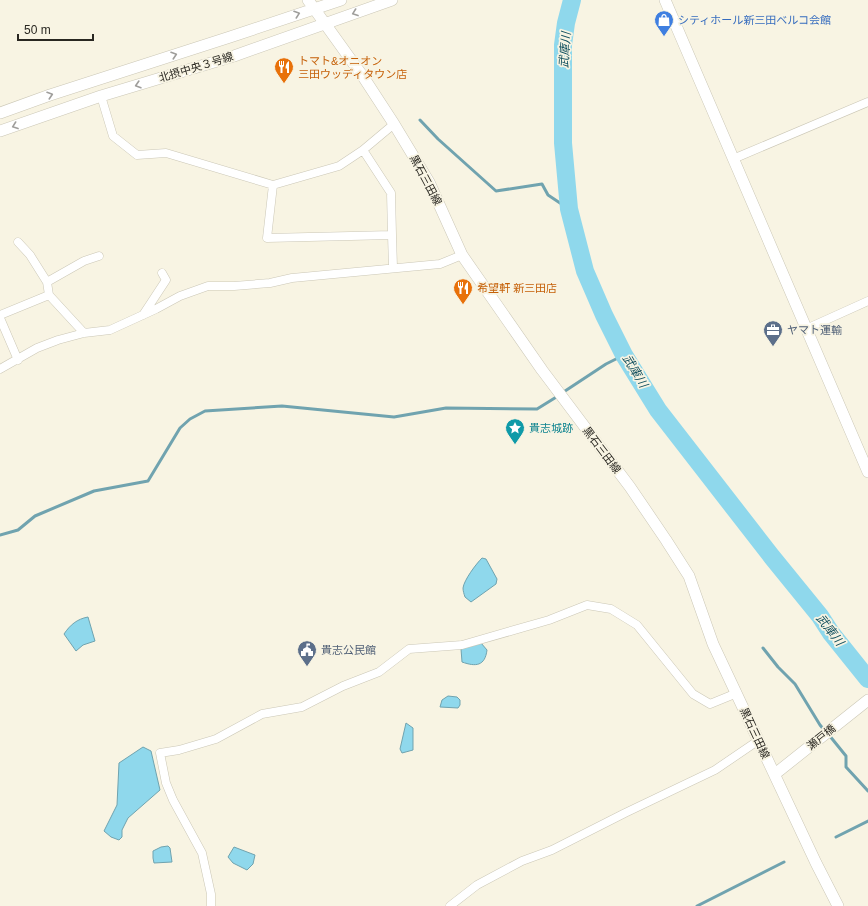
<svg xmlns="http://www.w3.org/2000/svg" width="868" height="906" font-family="Arial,'Noto Sans JP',sans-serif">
	<rect width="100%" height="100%" fill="#f8f4e3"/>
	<path fill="#8fd8ec" stroke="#70a3af" d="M482,558L486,559L497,579L496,584L471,602L465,597C464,594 463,591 463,588C464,580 476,564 482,558Z
		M88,617L95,641L83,645L76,651L64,634C70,625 77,619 88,617Z
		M481,643L487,650C485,666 476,667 462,662L461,649Z
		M448,696L457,697L460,700V705L458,708L440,707L442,700Z
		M406,723L413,728V750L402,753L400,749Z
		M143,747L151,751L160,790L128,818L122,830V837L119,840L111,837L104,831L117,805L119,763Z
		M168,846L170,848L172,862L154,863L153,858V851L161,847Z
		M234,847L255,855L253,864L247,870L233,863L228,857Z"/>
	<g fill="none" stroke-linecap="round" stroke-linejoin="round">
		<path stroke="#70a3af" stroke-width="3" d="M420,120L438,139L496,191L542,184L548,195L569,209
			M562,393L606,364L624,355
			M0,535L18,530L35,516L94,491L148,481L180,428L190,419L205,411L282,406L394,417L446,408L537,409L558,396
			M763,648L778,667L795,684L820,725L825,731
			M829,735L846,756V767L868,791
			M836,837L868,821
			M697,906L784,862"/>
		<path stroke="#8fd8ec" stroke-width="18" d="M572,0L566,23L563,45V143L569,209L585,271L604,315L624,355L658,410L772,557L820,616L831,633L868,679"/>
		<g stroke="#cbc7b6" stroke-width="9">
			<path id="street" d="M101,96L113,136L137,155L166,153L273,185L339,166L363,150L394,124
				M733,159L868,102
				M273,185L267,238L392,235L391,193L363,150
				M392,235L393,267
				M18,242L30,255L47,282
				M49,295L47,282L84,261L99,256
				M0,315L49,295L84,333
				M143,315L166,280L162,273
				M0,318L18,360
				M806,329L868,301
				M0,369L37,348L58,340L84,333L110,330L156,309L180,296L208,286H234L270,283L292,278L440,264L462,255
				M211,906V894L202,853L173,800L166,783L160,753L179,750L216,739L262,714L302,707L343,686L379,672L409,649L462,645L549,620L587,605L611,609L637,625L693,694L710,704L737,693
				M450,906L477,885L522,861L552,850L625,813L715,770L759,740"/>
		</g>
		<g stroke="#cbc7b6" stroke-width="12">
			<path id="secondary" d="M308,0L364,78L394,124L429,182L462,255L542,370L630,487L666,540L689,576L713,644L816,863L838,906
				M665,0L868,472
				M0,113L50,95L230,37L341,0
				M0,131L101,96L234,56L392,0
				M775,774L868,700"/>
		</g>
		<use href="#street" stroke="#fff" stroke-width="8"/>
		<use href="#secondary" stroke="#fff" stroke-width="11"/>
	</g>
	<defs><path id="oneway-chevron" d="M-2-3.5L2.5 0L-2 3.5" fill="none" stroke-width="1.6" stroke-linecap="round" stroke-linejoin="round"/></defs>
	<g stroke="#9f9e9b">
		<use href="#oneway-chevron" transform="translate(355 13) rotate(160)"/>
		<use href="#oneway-chevron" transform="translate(297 14) rotate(-19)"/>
		<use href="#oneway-chevron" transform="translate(174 55) rotate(-18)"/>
		<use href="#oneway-chevron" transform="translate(138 85) rotate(163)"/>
		<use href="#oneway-chevron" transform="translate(50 95) rotate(-18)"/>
		<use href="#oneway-chevron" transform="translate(15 126) rotate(160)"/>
	</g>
	<defs>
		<g id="shop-pin" transform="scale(1)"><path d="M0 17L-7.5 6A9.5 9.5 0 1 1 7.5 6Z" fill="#3f7fe0" stroke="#f8f4e3"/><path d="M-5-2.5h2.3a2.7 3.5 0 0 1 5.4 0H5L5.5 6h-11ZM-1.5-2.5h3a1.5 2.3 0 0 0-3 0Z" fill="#fff"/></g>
		<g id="restaurant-pin" transform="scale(1)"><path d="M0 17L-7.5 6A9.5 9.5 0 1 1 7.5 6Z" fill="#e8710a" stroke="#f8f4e3"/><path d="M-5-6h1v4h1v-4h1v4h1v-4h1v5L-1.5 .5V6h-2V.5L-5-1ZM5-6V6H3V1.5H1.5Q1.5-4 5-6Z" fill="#fff"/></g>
		<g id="office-pin" transform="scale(1)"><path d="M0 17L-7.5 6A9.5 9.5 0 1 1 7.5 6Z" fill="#5c6f8a" stroke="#f8f4e3"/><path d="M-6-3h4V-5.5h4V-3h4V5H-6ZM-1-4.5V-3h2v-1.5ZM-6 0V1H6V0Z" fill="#fff"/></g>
		<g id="sight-pin" transform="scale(1)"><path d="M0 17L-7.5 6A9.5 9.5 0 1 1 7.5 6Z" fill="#0f9aa8" stroke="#f8f4e3"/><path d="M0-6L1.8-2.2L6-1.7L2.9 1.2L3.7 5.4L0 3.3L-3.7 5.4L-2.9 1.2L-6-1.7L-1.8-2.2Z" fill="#fff"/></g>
		<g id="civic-pin" transform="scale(1)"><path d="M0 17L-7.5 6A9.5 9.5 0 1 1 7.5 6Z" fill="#5c6f8a" stroke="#f8f4e3"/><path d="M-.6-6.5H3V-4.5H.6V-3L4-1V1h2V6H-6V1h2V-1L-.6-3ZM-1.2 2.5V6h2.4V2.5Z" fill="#fff"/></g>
	</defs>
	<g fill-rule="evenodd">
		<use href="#shop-pin" x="664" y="20"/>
		<use href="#restaurant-pin" x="284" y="67"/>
		<use href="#restaurant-pin" x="463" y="288"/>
		<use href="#office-pin" x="773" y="330"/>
		<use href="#sight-pin" x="515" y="428"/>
		<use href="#civic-pin" x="307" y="650"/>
	</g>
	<g text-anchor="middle" stroke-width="3.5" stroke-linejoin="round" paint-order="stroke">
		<g font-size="11" fill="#366cbe" stroke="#f8f4e3" text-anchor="start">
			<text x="678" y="24">シティホール新三田ベルコ会館</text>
		</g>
		<g font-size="11" fill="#c56008" stroke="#f8f4e3" text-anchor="start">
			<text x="298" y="65">トマト&amp;オニオン<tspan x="298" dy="13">三田ウッディタウン店</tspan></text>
			<text x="477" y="292">希望軒 新三田店</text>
		</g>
		<g font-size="11" fill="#292721" stroke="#f8f4e3">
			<text transform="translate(196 67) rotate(-17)" y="4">北摂中央３号線</text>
			<text transform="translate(426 180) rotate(62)" y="4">黒石三田線</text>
			<text transform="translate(602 450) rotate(53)" y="4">黒石三田線</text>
			<text transform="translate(755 733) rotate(65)" y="4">黒石三田線</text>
			<text transform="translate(821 737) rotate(-39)" y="4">瀬戸橋</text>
		</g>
		<g font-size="11" fill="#4e5e75" stroke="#f8f4e3" text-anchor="start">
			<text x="787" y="334">ヤマト運輸</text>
			<text x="321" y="654">貴志公民館</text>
		</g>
		<g font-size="11" fill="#0d838f" stroke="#f8f4e3" text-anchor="start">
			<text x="529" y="432">貴志城跡</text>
		</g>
		<g font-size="12" font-style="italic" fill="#104f5e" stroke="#f8f4e3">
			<text transform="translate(565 50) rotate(-86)" y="4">武庫川</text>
			<text transform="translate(635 371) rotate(59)" y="4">武庫川</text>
			<text transform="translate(830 630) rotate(52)" y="4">武庫川</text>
		</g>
	</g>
	<path d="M18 34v6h75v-6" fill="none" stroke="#292721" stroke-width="2"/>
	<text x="24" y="34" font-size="12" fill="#292721" stroke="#f8f4e3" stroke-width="3" paint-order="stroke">50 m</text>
</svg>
